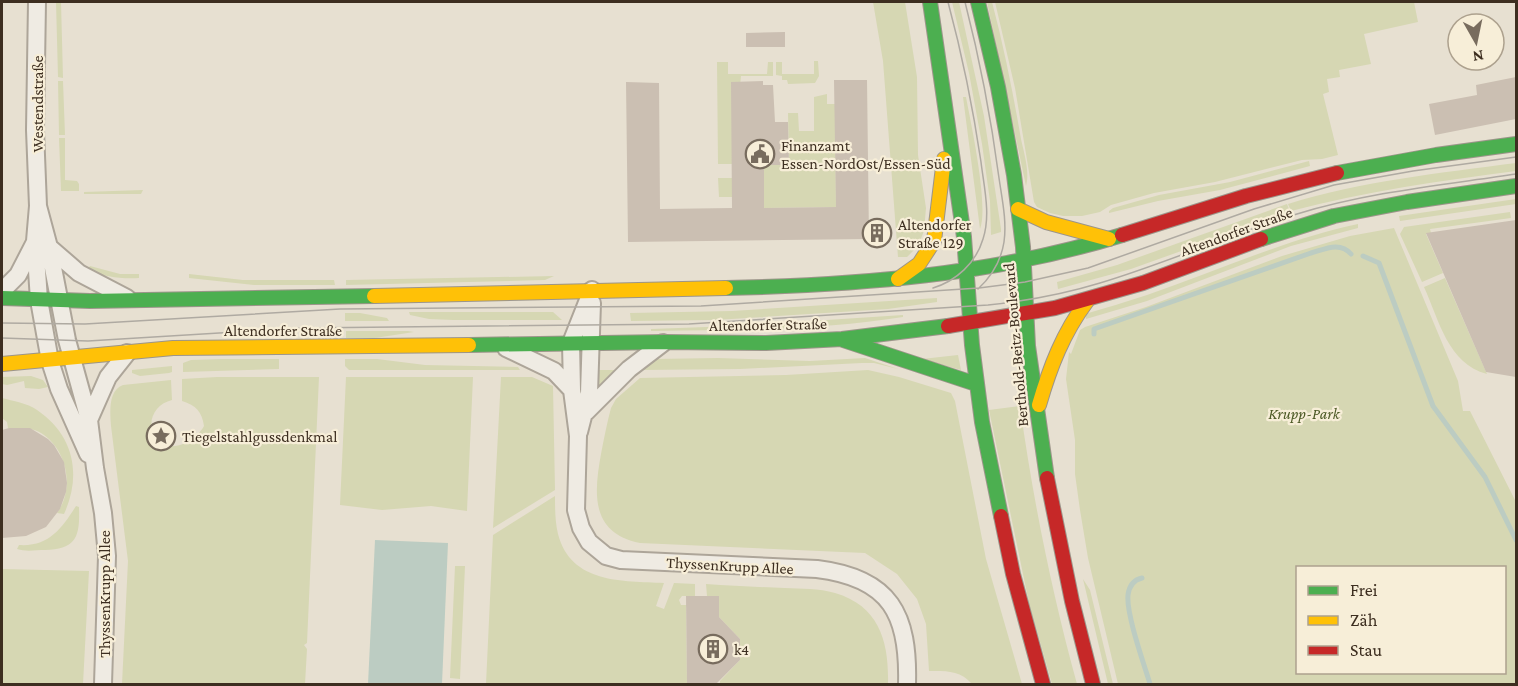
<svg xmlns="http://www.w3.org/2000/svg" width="1518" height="686" font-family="'Crimson Pro',serif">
	<rect width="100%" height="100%" fill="#e7e0d1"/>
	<path fill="#d6d7b3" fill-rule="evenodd" d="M56,2H61L63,78L58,77Z
		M873,2H905L917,77L918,155L926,208L924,231L918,246L907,257H898L883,61Z
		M952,2H959L984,116L1001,229V232L991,235L990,201L982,144L969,73Z
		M987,2H992C1004,47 1013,93 1021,139C1024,153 1030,172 1026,186Z
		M995,2H1414L1418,22L1364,34L1371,64L1339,70L1340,77L1327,79L1329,92L1323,94L1338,155L1322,159L1302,160L1215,182L1154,193L1111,205L1100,212L1082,216H1063L1050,213L1037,207L1034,202L1015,88Z
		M814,61H818L819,76L815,83L788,84L787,80H782V76L776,75V62H782V74H814Z
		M717,62H728V74H767L768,62H773V76H741L732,164H718Z
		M58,81H63L65,135H59Z
		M827,94V104H835L836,207L764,208V165H789L788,113H798L799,131H814V97Z
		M963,97H966C971,124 989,206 980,229Z
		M59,138H65V180L77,181L79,184V191H61Z
		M1309,161L1310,166L1220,190L1158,201L1109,213V211L1113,208L1159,195L1230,182Z
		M1516,163V171C1439,181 1367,191 1291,211L1288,204C1362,181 1440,173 1516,163Z
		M718,178H732V197H719Z
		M143,190L141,194H84V192Z
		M1516,199V204L1400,221L1399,216Z
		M1287,204L1290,212L1131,269L1058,289L1057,282L1117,265Z
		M1510,212L1511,218L1430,229L1431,233L1426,234L1443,273L1422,282L1400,234L1404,227Z
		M1358,224V228L1291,246L1147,301L1086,319L1085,314C1105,308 1126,302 1147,295C1217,271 1284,240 1358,224Z
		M1394,228L1458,381L1463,411H1470L1516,502V684H1118L1088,558L1080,510L1075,474V440L1066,379L1069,352L1071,354L1080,330L1085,327L1146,307L1282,256L1350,236ZM1298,568H1504V672H1298Z
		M90,266L120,274H139V278C121,279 105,277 87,270Z
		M189,274L243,280H334L335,285H254L189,278Z
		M554,276L545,280L346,285V280Z
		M1445,278L1487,374C1448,364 1439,320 1424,287Z
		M937,298V302L888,309L715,320L631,321L630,313L732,311Z
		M409,312H553L562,320H453L429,319L410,315Z
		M345,313H360L387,318L389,321H345Z
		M903,315V317C822,330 739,330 657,331H651V329L734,326Z
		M346,331H408L414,332L375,338H346Z
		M958,355L961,370L922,359Z
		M718,358L810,361L865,358L898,369L874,363H862L740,369L640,370L653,359Z
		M222,359H279V369L183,372V363L191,360Z
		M345,359H377L425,365L518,367L520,370H349L345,366Z
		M172,366V372L169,373L140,376L132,373V370Z
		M598,370H621L599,388Z
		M868,370L899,377L951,393L955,401L986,559L1022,684H972C960,670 946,671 929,671L926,624L917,599L897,574L865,553L640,543C590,533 594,493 601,454C604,438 607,423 611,408L616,399L640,378L786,375Z
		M31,376L43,380L48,387L39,389L25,388L24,381L7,385L2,384V377Z
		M217,377H319L307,643L304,645L307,649L305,684H122L128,561L111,426C110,413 108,390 123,385L171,380L172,400C155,404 145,422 156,438C169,456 196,441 204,426C202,412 196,405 182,401V379Z
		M346,377H473L467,511L431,506L382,510L340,505Z
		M501,377H532L553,386L555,490L493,528Z
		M2,398C13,401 27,403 37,410C74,435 82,475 64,514L57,513C75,488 67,449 41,433C31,427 20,428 8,428L7,422L2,418Z
		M1020,406C1033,500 1052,593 1077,684H1052L1029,603L989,410Z
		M555,496C555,508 555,521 558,534C571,584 623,581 664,583L656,606L664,609L674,583L695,584V596H682L679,600L681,605H688L686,607L687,684H486L493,535Z
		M76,506L79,507C80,536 77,549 45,550C36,550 26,552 17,549L19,545C49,547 62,528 76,506Z
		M455,566H465L460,679L450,678Z
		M2,569L89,571L83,684H2Z
		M1083,579L1090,590L1113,684H1108Z
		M706,584C732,586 759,587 785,588C801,589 819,588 835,593C880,606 889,643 888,684H720V681L740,660V639L719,617V596H707Z"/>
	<path fill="#bcccc2" d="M375,540L448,543L442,684H368Z"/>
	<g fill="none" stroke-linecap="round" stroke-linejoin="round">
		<path stroke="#bcccc2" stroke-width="5" d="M1363,256L1379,263L1433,406L1485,477L1516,540
			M1094,334V329L1311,253C1325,249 1340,241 1351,254
			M1142,578C1133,580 1129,587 1128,595C1126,614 1144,664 1150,684"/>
	</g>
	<path fill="#cbbfb2" d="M785,32V47H746V33Z
		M1516,77V119L1435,135L1429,104L1477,95L1476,85Z
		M834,80H867L869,239L628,242L626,82L659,83L660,209L732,208L731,82L763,81V85H773L775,122H788L789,165H764V208L836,207Z
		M1516,220V377L1486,372L1426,233Z
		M9,428H30L48,439L54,445L64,462L67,483L66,492L60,509L46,527L26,536L2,538V430Z
		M686,596H719V617L740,639V660L716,684H687Z"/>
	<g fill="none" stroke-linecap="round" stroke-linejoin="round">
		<g stroke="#ada599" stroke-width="20">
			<path id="street" d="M37,2L35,130L38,206L35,241L39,300L50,361L59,389L88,454
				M38,206L49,247L67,340L89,420L95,468L103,513L107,556L103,684
				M49,247L79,273L127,298
				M592,290L571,343L572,390L578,436L576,510L581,528L589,542L606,556L621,560L817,569C891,578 909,615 907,684
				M2,291L18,275L35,242
				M506,348L554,371L572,390
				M586,412L629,369L663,343
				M89,420L108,377L127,353
				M579,432L589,393L592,303"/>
		</g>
		<g stroke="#9c958a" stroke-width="16">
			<path id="fast" d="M930,2L964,237L972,345L982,422L1001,516
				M978,2L998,87L1014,175L1023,247L1028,346L1047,478
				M1337,173L1436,155L1516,144
				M1261,239L1334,216L1407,202L1516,186
				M726,288C860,285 993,275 1122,235
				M2,298L90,301L374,296
				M843,340L976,384
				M469,345L664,342L766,343L842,339L948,326"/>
		</g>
		<g stroke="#9c958a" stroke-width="16">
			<path id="slow" d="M1018,209L1046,222L1109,239
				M898,279L919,264L934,241L944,159
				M374,296L726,288
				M2,364L173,348L469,345
				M1039,405C1050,367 1063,333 1087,301"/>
		</g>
		<g stroke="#9c958a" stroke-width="16">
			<path id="jam" d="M1122,235L1246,196L1337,173
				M948,326L1055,308L1143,283L1261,239
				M1047,478L1072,601L1093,684
				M1001,516L1013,574L1043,684"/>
		</g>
		<use href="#street" stroke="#efebe3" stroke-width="16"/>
		<use href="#fast" stroke="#4caf50" stroke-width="14"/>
		<use href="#slow" stroke="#ffc107" stroke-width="14"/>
		<use href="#jam" stroke="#c62828" stroke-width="14"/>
		<path stroke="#afaaa2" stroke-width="1.5" d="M965,2C980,60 991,118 999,178C1002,199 1007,221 1004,242C1001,261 991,277 978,289
			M933,288C956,281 976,263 983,239C991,215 984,187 981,162C973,108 962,54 948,2
			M2,323L85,324L340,309L701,306L979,288L1025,282L1088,268L1254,209L1334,185L1413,171L1516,157
			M2,338L88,341L302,328L689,324L988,305C1026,301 1064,294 1100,283C1167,263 1231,234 1297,214C1369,192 1443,185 1516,174"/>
	</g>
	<defs>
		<g id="civic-ring" transform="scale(1.5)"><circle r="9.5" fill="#f7eed8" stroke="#786c5e" stroke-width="1.5"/><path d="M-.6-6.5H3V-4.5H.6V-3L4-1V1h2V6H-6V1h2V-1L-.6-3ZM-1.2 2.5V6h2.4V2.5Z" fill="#786c5e"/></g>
		<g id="building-ring" transform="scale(1.5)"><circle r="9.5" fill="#f7eed8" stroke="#786c5e" stroke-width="1.5"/><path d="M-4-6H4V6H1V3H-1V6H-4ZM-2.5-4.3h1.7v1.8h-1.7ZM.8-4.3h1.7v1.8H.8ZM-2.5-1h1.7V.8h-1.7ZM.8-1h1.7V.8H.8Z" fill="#786c5e"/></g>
		<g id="sight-ring" transform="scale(1.5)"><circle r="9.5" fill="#f7eed8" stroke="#786c5e" stroke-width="1.5"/><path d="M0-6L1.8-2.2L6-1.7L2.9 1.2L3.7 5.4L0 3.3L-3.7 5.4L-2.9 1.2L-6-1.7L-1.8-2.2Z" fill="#786c5e"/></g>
	</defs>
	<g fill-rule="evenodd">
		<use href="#civic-ring" x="760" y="154"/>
		<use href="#building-ring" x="877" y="233"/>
		<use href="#sight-ring" x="161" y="436"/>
		<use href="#building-ring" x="713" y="649"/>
	</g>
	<g text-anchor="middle" stroke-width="4.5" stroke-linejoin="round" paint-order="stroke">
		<g font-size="16" fill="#3d2e20" stroke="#f7eed8">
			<text transform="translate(37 104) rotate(-90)" y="6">Westendstraße</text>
			<text transform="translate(1236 231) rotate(-20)" y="6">Altendorfer Straße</text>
			<text transform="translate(768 324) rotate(-1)" y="6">Altendorfer Straße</text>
			<text x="283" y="336">Altendorfer Straße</text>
			<text transform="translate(1015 345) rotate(-95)" y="6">Berthold-Beitz-Boulevard</text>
			<text transform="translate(730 565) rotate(3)" y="6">ThyssenKrupp Allee</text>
			<text transform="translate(104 594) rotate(-90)" y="6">ThyssenKrupp Allee</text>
		</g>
		<g font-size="16" fill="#3d2e20" stroke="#f7eed8" text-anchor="start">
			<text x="781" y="151">Finanzamt<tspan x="781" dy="18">Essen-NordOst/Essen-Süd</tspan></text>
			<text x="898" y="230">Altendorfer<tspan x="898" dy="18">Straße 129</tspan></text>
			<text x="182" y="442">Tiegelstahlgussdenkmal</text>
			<text x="734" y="655">k4</text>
		</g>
		<g font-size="16" font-style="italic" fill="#4d5a26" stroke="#f7eed8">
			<text x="1304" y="419">Krupp-Park</text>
		</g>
	</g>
	<rect width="1518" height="686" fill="none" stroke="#3d2e20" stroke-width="6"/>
	<rect x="1296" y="566" width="210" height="108" fill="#f7eed8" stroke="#ada18e" stroke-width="1.5"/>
	<rect x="1308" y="586" width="30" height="9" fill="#4caf50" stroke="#ada18e" stroke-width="1.5"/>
	<text x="1350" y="596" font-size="18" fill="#3d2e20">Frei</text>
	<rect x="1308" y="616" width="30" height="9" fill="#ffc107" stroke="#ada18e" stroke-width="1.5"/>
	<text x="1350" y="626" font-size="18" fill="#3d2e20">Zäh</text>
	<rect x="1308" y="646" width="30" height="9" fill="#c62828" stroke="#ada18e" stroke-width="1.5"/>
	<text x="1350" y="656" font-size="18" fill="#3d2e20">Stau</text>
	<g transform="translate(1476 42) rotate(171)"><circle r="28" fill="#f7eed8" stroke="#ada18e" stroke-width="1.5"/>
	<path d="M0-4.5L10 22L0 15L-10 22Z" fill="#786c5e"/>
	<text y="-9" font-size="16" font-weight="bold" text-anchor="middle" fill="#3d2e20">N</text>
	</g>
</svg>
